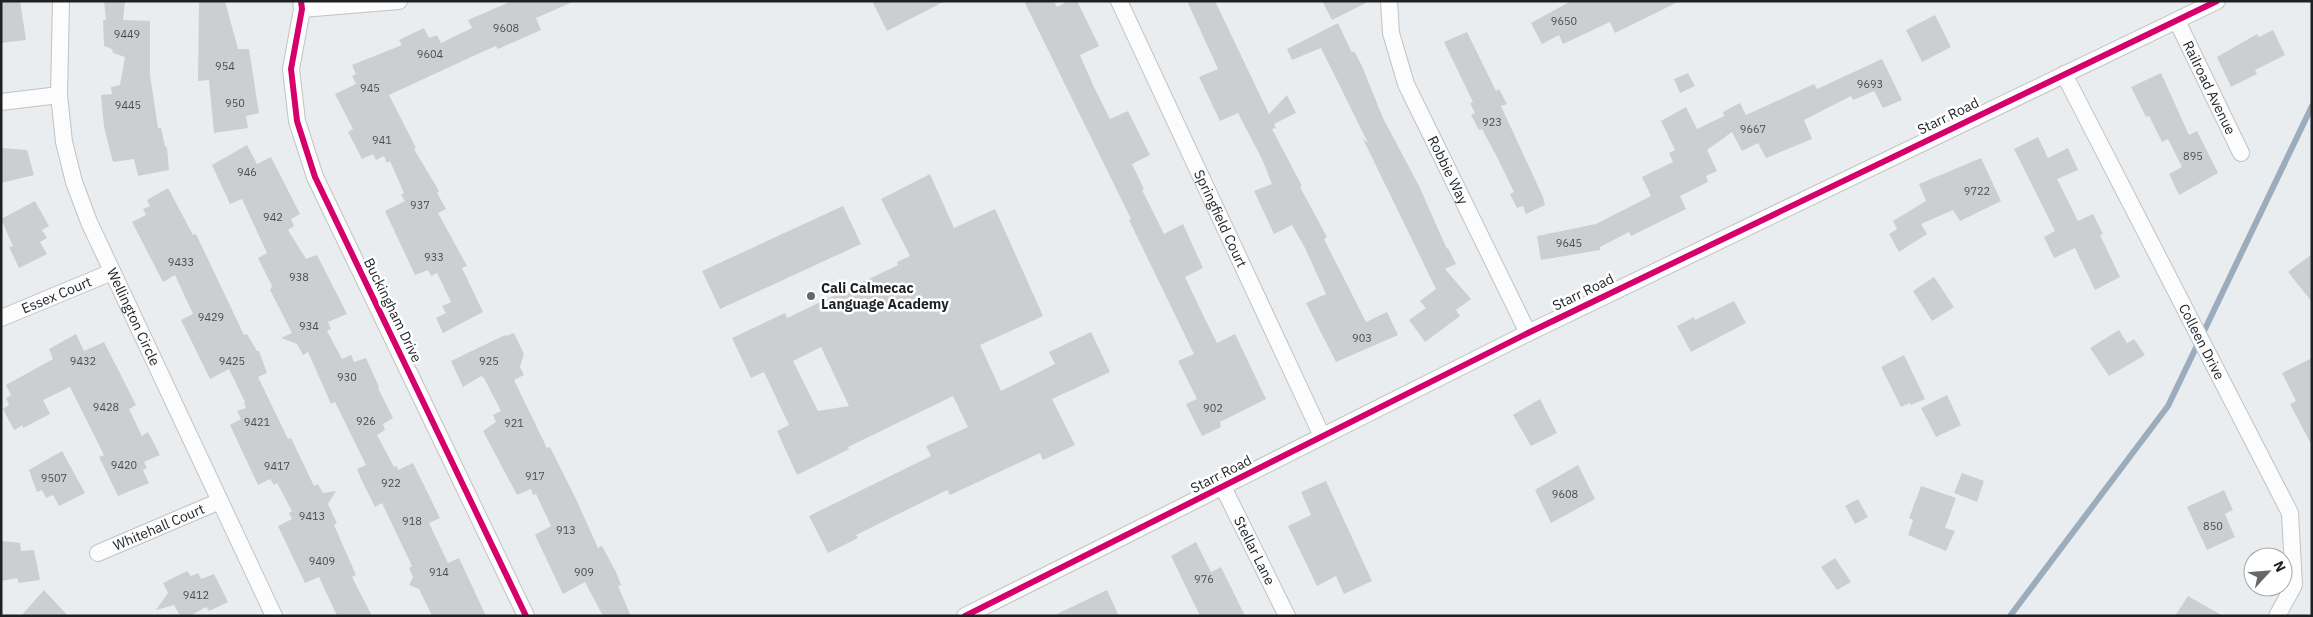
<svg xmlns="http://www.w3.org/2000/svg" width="2313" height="617" font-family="'IBM Plex Sans',sans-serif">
	<rect width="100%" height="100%" fill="#eaedf0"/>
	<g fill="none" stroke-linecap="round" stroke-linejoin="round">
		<path stroke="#9badbd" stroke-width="6" d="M2010,616L2168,406L2312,106"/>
	</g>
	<path fill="#cccfd1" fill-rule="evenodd" d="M1,1H20L26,40L1,43Z
		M104,1H125L123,20L150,21V75L158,128H161L165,146L167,148L169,170L138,176L134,159L113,162L104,127L101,95L112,94L111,87L120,85L125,57L113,53L112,49L104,46L103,20H106Z
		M199,1H225L238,49H249L259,113L246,116L248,128L214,133L209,80L198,81Z
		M512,1H575L536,18L541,30L498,49L496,46L482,52L389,95L416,148L414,149L439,191L437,193L446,209L438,213L467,266L462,268L483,312L443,333L436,318L446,313L442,306L451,302L437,273L431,276L428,270L415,275L385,211L405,201L401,195L404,193L390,161L387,163L384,156L376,160L373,154L362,159L348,132L353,129L335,94L356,84L352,76L356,74L352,65L402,45L399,40L424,28L429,38L437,35L441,43L472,28L468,20Z
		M872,1H945L887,31Z
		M1024,1H1054L1057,7L1068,1H1077L1099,46L1080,55L1093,85L1110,119L1128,111L1150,155L1132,164L1144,189L1142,190L1164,234L1183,224L1203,268L1185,277L1204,317L1217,343L1235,334L1266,399L1220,422L1221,427L1202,436L1186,404L1197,399L1178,361L1194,354L1129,220L1131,219Z
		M1187,1H1215L1269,114L1287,95L1296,113L1274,124L1276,128L1272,129L1302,186L1300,187L1327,237L1324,239L1366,322L1387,312L1398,335L1336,362L1306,303L1326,294L1305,248L1292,225L1274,234L1254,191L1272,184L1262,159L1238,113L1220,121L1199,77L1218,69Z
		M1322,1H1370L1332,20Z
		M1571,1H1680L1615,33L1610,22L1563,44L1559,35L1542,44L1531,23Z
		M1935,15L1951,47L1922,62L1906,30Z
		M1338,23L1352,53L1354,51L1362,66L1383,118L1419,186L1447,249L1448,248L1456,264L1445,269L1471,299L1456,310L1460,316L1425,342L1409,320L1426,308L1420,301L1436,289L1363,139L1368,143L1321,48L1292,60L1287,49Z
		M2273,30L2285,55L2255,70L2257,74L2231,87L2217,57L2257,34L2259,37Z
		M1467,32L1496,91L1499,89L1507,104L1501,106L1543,197L1545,205L1526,214L1523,206L1517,208L1510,194L1514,192L1497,157L1482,129L1479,130L1471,115L1475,113L1470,103L1473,102L1444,42Z
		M1882,59L1902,100L1883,108L1874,91L1853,100L1851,96L1804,120L1812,139L1766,158L1758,143L1742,151L1732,132L1707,150L1717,171L1706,176L1708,182L1680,196L1686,209L1631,236L1629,232L1600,247V250L1541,260L1537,236L1596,224L1651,196L1642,177L1673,162L1669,153L1675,150L1661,121L1686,107L1697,129L1724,116L1723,112L1740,103L1746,115L1814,84L1817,89Z
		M1688,73L1695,86L1680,93L1674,79Z
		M2161,73L2189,135L2197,131L2218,173L2179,195L2169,174L2182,167L2168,139L2162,142L2149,116L2146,117L2131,87Z
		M2038,137L2048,158L2068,148L2078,170L2057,179L2078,221L2093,214L2103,234L2100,235L2120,277L2095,290L2075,248L2054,258L2044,237L2055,231L2014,149Z
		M247,145L257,164L271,157L300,214L291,219L294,226L288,230L306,259L317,255L347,314L328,322L331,329L327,331L342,359L351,355L354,362L366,358L379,387L378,388L393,418L383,424L385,430L377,435L394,467L397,466L398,470L413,463L440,518L429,523L448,563L459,558L486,616H432L419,589L409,585L413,577L409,568L412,566L382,503L375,507L361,479L357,469L366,465L335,402L331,404L308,352L303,355L297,344L281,338L292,333L270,290L272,286L258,258L267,253L242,199L230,204L212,165Z
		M1,148L27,150L34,175L1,183Z
		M1981,158L2001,201L1960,221L1953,210L1921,224L1927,234L1899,252L1889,234L1897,229L1893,221L1926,201L1919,184Z
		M930,174L954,228L995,209L1043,316L980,345L1001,391L1055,364L1049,352L1091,332L1110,372L1052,399L1075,445L1043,460L1040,453L950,495L947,490L856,535L858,538L828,553L809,516L931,456L926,446L968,427L953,396L848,447L849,449L797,475L777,431L789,425L764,372L751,378L732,338L785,313L787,318L898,265L897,262L910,256L881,199ZM821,347L849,406L818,411L793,361Z
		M168,188L193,235L196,234L244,335L247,334L257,351H259L267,373L258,377L288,439L291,438L314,486L318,484L323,493L336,491L328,504L337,523L334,525L356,575L352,577L372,616H337L319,577L305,583L278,526L292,519L289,513L292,511L277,483L274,485L270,479L258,485L230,425L241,419L237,411L246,408L244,403L245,402L229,369L210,379L181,320L193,314L175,275L163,282L132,222L146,215L143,209L150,206L147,200Z
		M35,201L49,226L42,230L47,238L40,242L47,254L19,268L9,247L13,246L1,219Z
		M843,206L861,244L720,309L702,271Z
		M2312,254V302L2288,272Z
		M1934,277L1954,307L1932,321L1913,291Z
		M1734,301L1746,323L1691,352L1677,326L1694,317L1695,320Z
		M2119,330L2127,343L2134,339L2145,355L2109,376L2090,348Z
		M514,333L524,354L520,367L524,375L514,380L547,448L550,447L576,499L598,548L602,546L616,572L621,585L618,586L631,616H603L585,582L563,594L535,535L551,526L536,494L533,495L531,489L517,495L483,431L496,422L493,415L501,411L484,378L481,376L463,387L451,361L505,335L506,336Z
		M76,334L84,351L104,342L136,405L129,409L142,436L148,432L160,455L144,462L147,468L143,470L149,483L118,496L99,457L104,455L70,387L43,400L50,414L23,428V425L14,430L3,409L9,405L6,398L11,395L6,385L53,359L49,349Z
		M1904,355L1925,399L1911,405L1910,403L1901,407L1881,367Z
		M2312,358V446L2290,404L2296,401L2282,373Z
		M1947,395L1961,425L1936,437L1921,408Z
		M1540,399L1557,433L1531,446L1513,415Z
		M62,451L85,493L59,506L53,495L46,498L42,490L37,492L29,470Z
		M1578,465L1595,499L1551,523L1535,490Z
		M1962,473L1984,481L1977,502L1954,493Z
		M1326,481L1372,581L1344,594L1336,576L1317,586L1288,526L1311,515L1301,492Z
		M1921,486L1956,498L1945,528L1955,531L1946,551L1908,535L1913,520L1909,518Z
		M2224,490L2233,510L2225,514L2235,537L2207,550L2187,507Z
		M1858,499L1868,517L1855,524L1845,506Z
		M1,541L20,543L21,551L34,550L40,580L19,583L17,578L1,581Z
		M1196,542L1211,572L1221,567L1245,616H1200L1171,556Z
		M1835,558L1851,582L1837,590L1821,567Z
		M187,571L191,576L198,573L201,579L214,574L228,602L209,611L206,607L190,616H180L174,605L156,610L168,593L163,583Z
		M44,590L68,616H21Z
		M1107,590L1119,616H1053Z
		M2188,596L2223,616H2175Z"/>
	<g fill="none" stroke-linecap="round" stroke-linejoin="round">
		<g stroke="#c0c2c3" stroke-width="18">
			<g id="minor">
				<path id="s1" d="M61,1L59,95L64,142L74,182L89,222L274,616"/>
				<path d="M301,1L302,9L291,69L297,121L315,177L526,616"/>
				<path id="s2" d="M1119,1L1322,436"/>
				<path id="s3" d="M1389,1L1391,33L1406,84L1528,333"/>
				<path d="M302,9L399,1"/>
				<path id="s4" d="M2177,21L2241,153"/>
				<path id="s5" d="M2064,74L2290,513L2294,585L2277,616"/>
				<path d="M1,102L59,95"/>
				<path id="s6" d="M1,318L112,272"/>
				<path id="s7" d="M1223,487L1287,616"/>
				<path id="s8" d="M98,553L220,501"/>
				<path d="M965,616L1528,333L2217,1"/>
			</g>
		</g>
		<use href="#minor" stroke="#fcfcfd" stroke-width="16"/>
		<g stroke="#fff" stroke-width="9">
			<path id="cycleway" d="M301,1L302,9L291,69L297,121L315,177L526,616
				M965,616L1528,333L2217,1"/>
		</g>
		<use href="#cycleway" stroke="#d6006c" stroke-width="6"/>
	</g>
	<circle fill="#65686a" stroke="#fff" stroke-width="2" cx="811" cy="296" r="5"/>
	<g text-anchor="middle" stroke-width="5" stroke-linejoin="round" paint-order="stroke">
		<g font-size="11" fill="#4a4c4e">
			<text x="1564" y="25">9650</text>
			<text x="506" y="32">9608</text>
			<text x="127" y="38">9449</text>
			<text x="430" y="58">9604</text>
			<text x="225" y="70">954</text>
			<text x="1870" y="88">9693</text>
			<text x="370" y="92">945</text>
			<text x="235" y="107">950</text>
			<text x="128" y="109">9445</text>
			<text x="1492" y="126">923</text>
			<text x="1753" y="133">9667</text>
			<text x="382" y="144">941</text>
			<text x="2193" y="160">895</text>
			<text x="247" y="176">946</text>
			<text x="1977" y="195">9722</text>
			<text x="420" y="209">937</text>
			<text x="273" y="221">942</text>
			<text x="1569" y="247">9645</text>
			<text x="434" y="261">933</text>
			<text x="181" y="266">9433</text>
			<text x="299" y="281">938</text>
			<text x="211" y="321">9429</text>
			<text x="309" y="330">934</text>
			<text x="1362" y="342">903</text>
			<text x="83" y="365">9432</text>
			<text x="232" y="365">9425</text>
			<text x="489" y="365">925</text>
			<text x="347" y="381">930</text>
			<text x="106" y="411">9428</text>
			<text x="1213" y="412">902</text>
			<text x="366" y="425">926</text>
			<text x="257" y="426">9421</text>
			<text x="514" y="427">921</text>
			<text x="124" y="469">9420</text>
			<text x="277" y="470">9417</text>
			<text x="535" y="480">917</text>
			<text x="54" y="482">9507</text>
			<text x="391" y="487">922</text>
			<text x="1565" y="498">9608</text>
			<text x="312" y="520">9413</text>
			<text x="412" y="525">918</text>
			<text x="2213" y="530">850</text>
			<text x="566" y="534">913</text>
			<text x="322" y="565">9409</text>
			<text x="439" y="576">914</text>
			<text x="584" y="576">909</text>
			<text x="1204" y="583">976</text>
			<text x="196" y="599">9412</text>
		</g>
		<g font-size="14" fill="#1e2022" stroke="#fff">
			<text dy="5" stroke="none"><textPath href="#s4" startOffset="74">Railroad Avenue</textPath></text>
			<text transform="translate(1948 116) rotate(-26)" y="5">Starr Road</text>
			<text dy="5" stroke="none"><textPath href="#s3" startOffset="181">Robbie Way</textPath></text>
			<text dy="5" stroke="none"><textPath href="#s2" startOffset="240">Springfield Court</textPath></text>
			<text transform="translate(1583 292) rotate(-26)" y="5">Starr Road</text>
			<text dy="5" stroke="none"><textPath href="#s6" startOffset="60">Essex Court</textPath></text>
			<text transform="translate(393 310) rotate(64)" y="5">Buckingham Drive</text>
			<text dy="5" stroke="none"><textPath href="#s1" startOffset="330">Wellington Circle</textPath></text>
			<text dy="5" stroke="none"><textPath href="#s5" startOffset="301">Colleen Drive</textPath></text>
			<text transform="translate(1221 474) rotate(-27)" y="5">Starr Road</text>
			<text dy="5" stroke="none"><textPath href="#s8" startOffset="66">Whitehall Court</textPath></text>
			<text dy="5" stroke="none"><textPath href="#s7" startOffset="71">Stellar Lane</textPath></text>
		</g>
		<g font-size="14" font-weight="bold" fill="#1e2022" stroke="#fff" text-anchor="start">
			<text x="821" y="293">Cali Calmecac<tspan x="821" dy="16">Language Academy</tspan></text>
		</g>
	</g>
	<rect width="2313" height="617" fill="none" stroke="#1e2022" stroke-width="5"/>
	<g transform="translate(2268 572) rotate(64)"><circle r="24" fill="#ffffff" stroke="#a5a6a7"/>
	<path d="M0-4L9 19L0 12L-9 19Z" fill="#65686a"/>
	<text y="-8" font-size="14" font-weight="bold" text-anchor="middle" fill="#1e2022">N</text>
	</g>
</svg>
